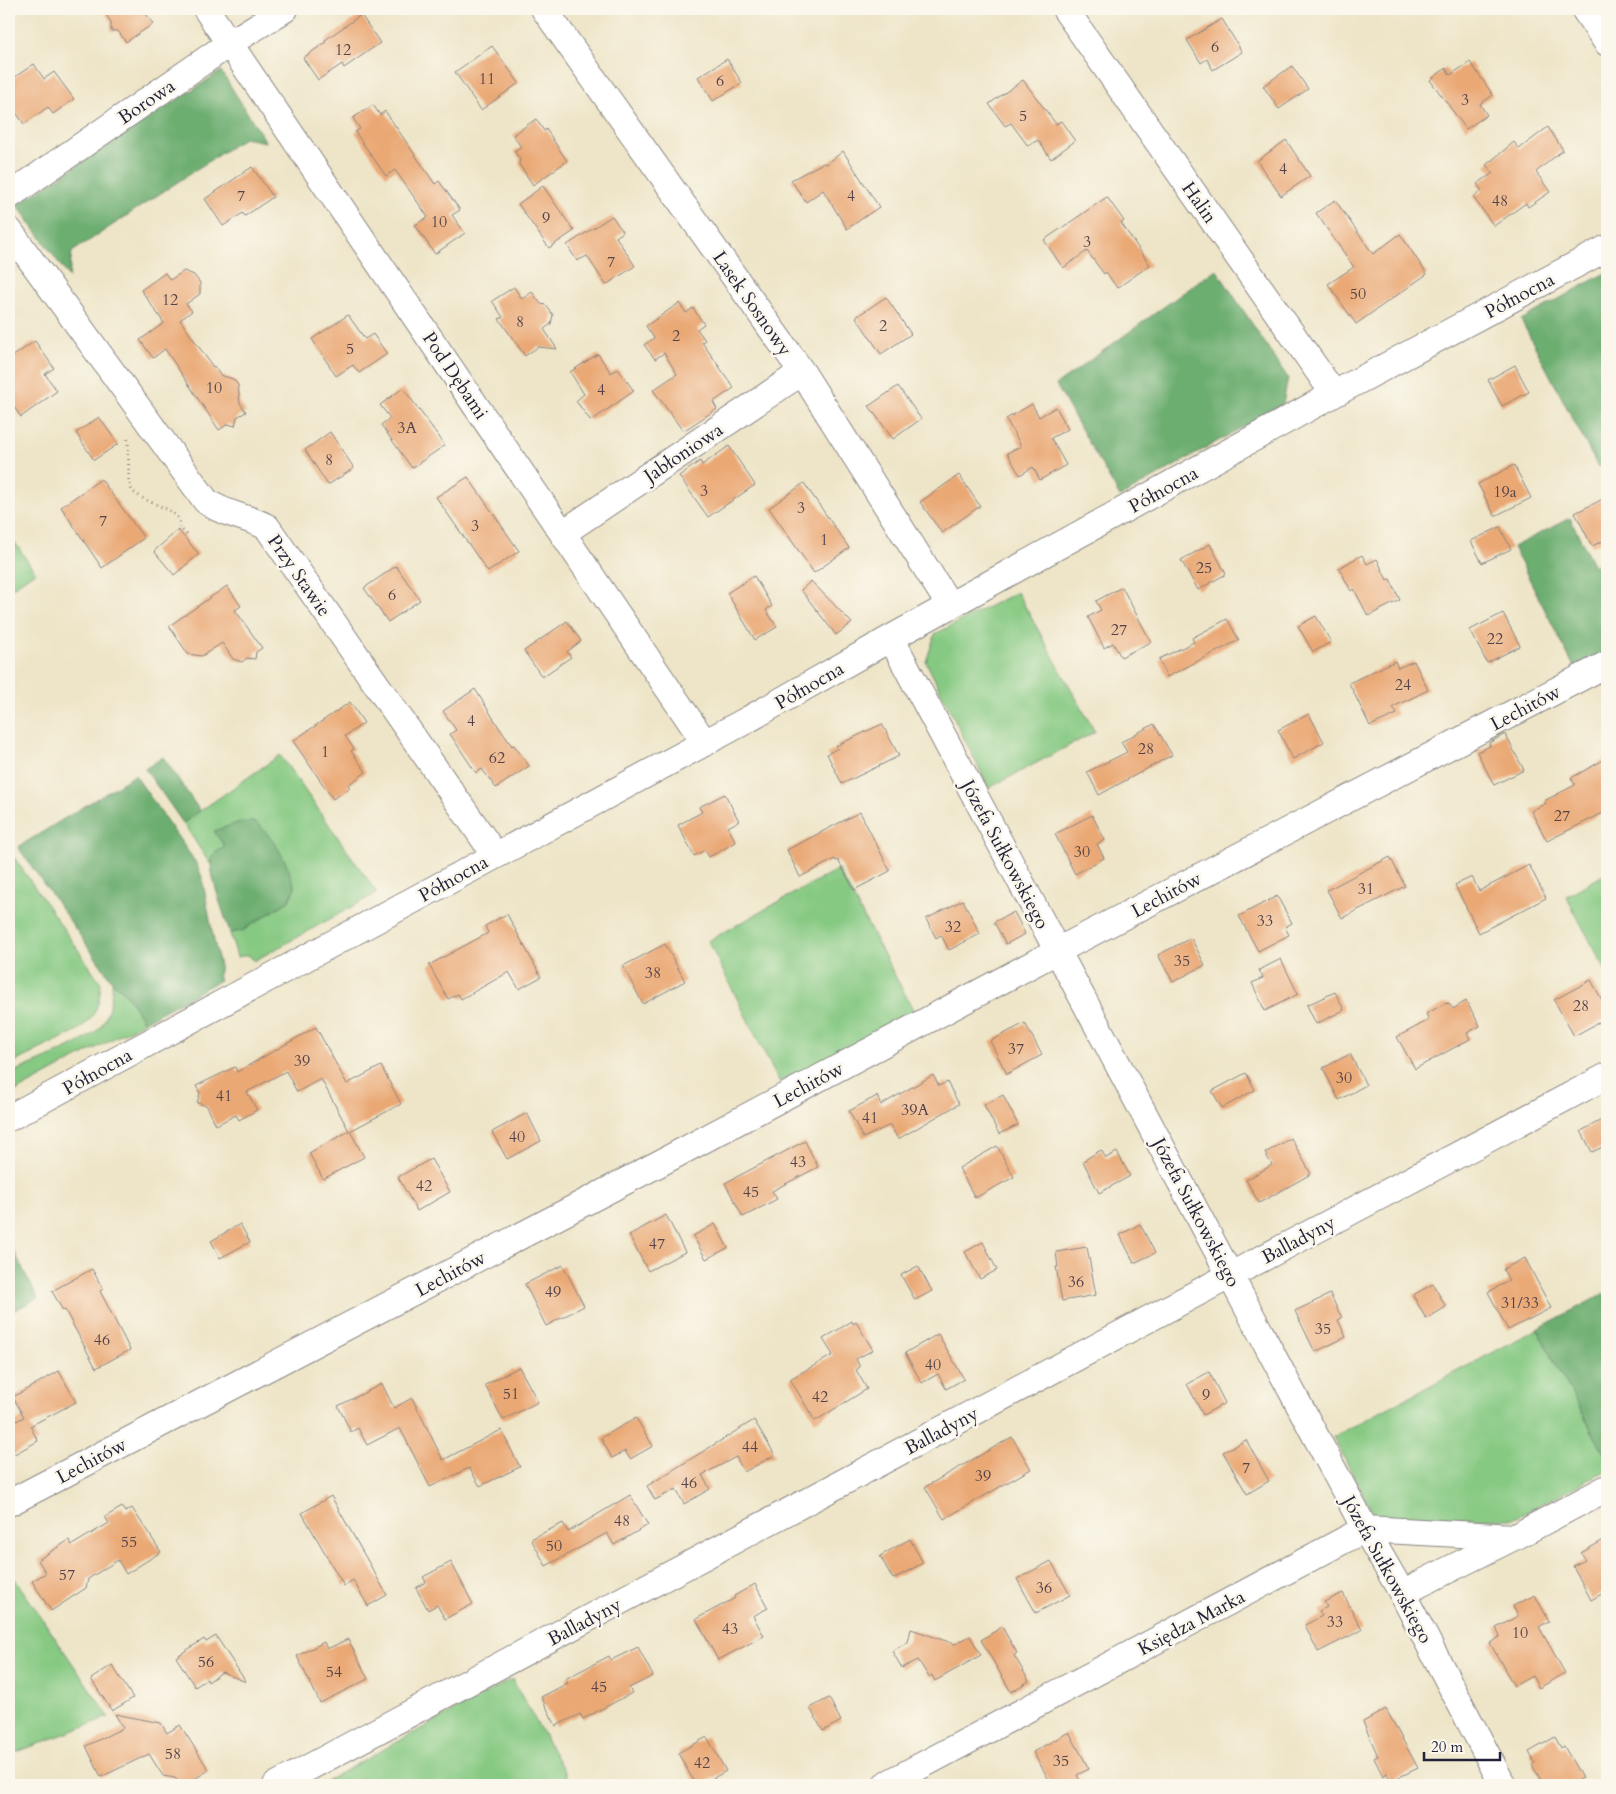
<svg xmlns="http://www.w3.org/2000/svg" width="1616" height="1794" font-family="Cardo,serif">
	<rect width="100%" height="100%" fill="#fbf7ec"/>
	<filter id="ink" filterUnits="userSpaceOnUse"><feTurbulence type="fractalNoise" baseFrequency=".02" numOctaves="2"/><feDisplacementMap in="SourceGraphic" scale="10" xChannelSelector="R" yChannelSelector="G"/><feConvolveMatrix kernelMatrix="1 2 1 2 8 2 1 2 1" color-interpolation-filters="sRGB"/></filter>
	<filter id="wash" filterUnits="userSpaceOnUse"><feTurbulence type="fractalNoise" baseFrequency=".0096" numOctaves="4" result="noise"/><feDisplacementMap in="SourceGraphic" scale="20" xChannelSelector="R" yChannelSelector="G"/><feGaussianBlur stdDeviation="1.12" result="paint"/><feColorMatrix in="noise" values="0 0 0 0 0 0 0 0 0 0 0 0 0 0 0 0 0 1.4 0 .05"/><feComposite in="paint" operator="in"/></filter>
	<g filter="url(#wash)">
		<rect width="100%" height="100%" fill="#eee5c8"/>
		<path fill="#86c982" stroke="#54765e" d="M9,534L35,572L9,590Z
			M1017,592L1095,732L989,788L926,662L935,634Z
			M280,755L377,893L254,961L249,955L237,957L230,933L242,931L289,901L295,887L215,832L225,847L213,855L210,864L183,823Z
			M9,850L101,983C99,1005 97,1016 78,1030L9,1065Z
			M838,869L915,1013L779,1082L708,941Z
			M1607,873V973L1566,896Z
			M112,981L127,995L144,1022L9,1095V1074C29,1065 91,1042 101,1026C109,1014 113,994 112,981Z
			M1537,1329L1607,1459V1470L1513,1519L1376,1518L1333,1437Z
			M9,1570L109,1717L9,1755Z
			M512,1679L572,1785H328L326,1781Z"/>
		<path fill="#6cad70" stroke="#476856" d="M221,71L266,142L244,138L72,252L69,277L17,205Z
			M1216,269L1288,378L1283,404L1120,497L1056,385Z
			M1607,272V462L1598,467L1521,320Z
			M1570,518L1594,566L1607,560V652L1575,669L1513,547Z
			M163,757L200,811L183,823L145,769Z
			M135,775L196,863L202,877L213,936L220,966L218,975L220,980L144,1022L127,995L112,981L18,847Z
			M240,822H256C278,844 285,858 295,887L288,901L242,931L230,933C226,919 206,868 212,856C215,852 221,849 225,847L214,831Z
			M9,1242L38,1298L9,1313Z
			M1607,1292V1459L1537,1329Z"/>
		<g id="blocks">
			<path fill="#eaa875" d="M102,9H143L153,24L126,42L118,31H111V22Z
				M361,15L380,43L344,68L342,64L318,80L303,58L326,42L325,40Z
				M1222,19L1242,52L1213,70L1207,59L1201,63L1187,40Z
				M492,46L519,83L481,110L455,72Z
				M727,59L742,83L713,101L698,77Z
				M1470,62L1493,95L1480,104L1487,115L1466,129L1430,80L1446,68L1450,75Z
				M34,64L44,79L54,72L74,99L53,114L48,107L24,124L9,102V81Z
				M1292,66L1308,89L1279,109L1263,86Z
				M1023,80L1056,124L1061,121L1075,141L1051,159L1038,140L1028,146L1011,123L1005,126L989,104Z
				M373,105L380,115L385,111L435,184L439,181L460,210L452,215L465,233L435,254L415,225L428,217L395,170L386,176L355,132L360,129L353,118Z
				M536,119L544,131L546,129L567,161L533,185L519,164L520,159L514,151L521,147L513,135Z
				M1548,127L1563,150L1536,172L1550,192L1528,207L1526,203L1494,226L1473,197L1482,191L1477,184L1493,173L1486,165L1514,142L1519,149Z
				M1286,140L1310,176L1281,196L1257,161Z
				M843,151L879,207L847,229L823,190L806,202L791,180L823,163L827,164Z
				M252,167L273,197L245,216L243,213L223,226L205,199Z
				M543,186L574,231L549,248L518,204Z
				M1107,197L1124,221L1121,223L1150,265L1117,288L1106,272L1104,274L1087,251L1063,268L1044,240Z
				M1335,200L1373,254L1400,234L1427,274L1356,324L1328,284L1354,267L1316,213Z
				M612,216L623,232L616,237L635,266L606,285L587,256L577,261L567,245Z
				M184,271L194,275L200,283V294L186,304L192,311L180,320L213,367L214,366L220,375L233,379L238,385L240,403L246,412L237,417L235,426L228,424L219,430L165,349L153,358L140,340L164,323L141,290L165,273L170,280Z
				M514,287L522,299L532,292L541,304L546,305L553,315L551,324L544,329L557,349L538,347L525,356L499,319L503,317L492,301Z
				M886,297L911,334L881,354L856,317Z
				M679,303L686,313L693,308L704,324L697,329L705,340L702,342L734,388L713,402L717,409L683,431L653,390L677,374L664,353L655,359L644,345L654,338L646,326Z
				M348,315L365,339L373,334L387,354L359,373L353,365L336,376L312,339Z
				M35,341L54,368L45,374L57,391L21,417L9,400V359Z
				M598,354L611,373L618,369L634,391L591,421L576,401L584,394L570,372Z
				M1515,365L1529,392L1502,406L1488,380Z
				M898,386L921,419L893,439L869,406Z
				M403,388L445,445L412,468L381,425L390,418L380,405Z
				M1032,404L1039,417L1056,407L1068,429L1051,438L1066,465L1040,480L1033,467L1020,475L1007,453L1021,446L1006,419Z
				M99,417L118,444L94,460L76,433Z
				M330,432L354,468L328,485L305,450Z
				M729,446L755,485L708,517L679,476L700,461L702,465Z
				M1514,465L1531,498L1495,516L1478,484Z
				M959,475L980,506L942,533L920,502Z
				M468,477L519,551L488,572L436,497Z
				M101,479L144,538L102,568L61,507Z
				M804,483L849,548L814,573L769,508Z
				M1607,497V539L1592,546L1575,513Z
				M1500,527L1511,549L1482,563L1471,541Z
				M178,530L199,554L174,575L154,551Z
				M1210,544L1226,574L1198,590L1181,560Z
				M1362,555L1367,564L1377,559L1387,580L1390,579L1400,600L1368,616L1354,589L1351,591L1339,568Z
				M396,566L420,600L388,622L364,588Z
				M754,576L772,606L766,610L777,627L755,640L727,593Z
				M811,581L852,623L836,635L801,590Z
				M227,586L241,606L235,610L262,648L256,652L255,659L247,658L242,662L233,659L222,643L202,656L188,654L169,626Z
				M1122,587L1151,642L1121,657L1113,643L1104,648L1088,617L1101,610L1096,601Z
				M1503,613L1520,646L1487,663L1470,630Z
				M1316,616L1331,642L1313,652L1298,626Z
				M1227,619L1239,640L1167,677L1159,659L1194,642L1192,638Z
				M567,621L581,641L567,652L571,657L542,677L524,651Z
				M1395,661L1398,668L1414,661L1428,690L1393,707L1397,714L1370,726L1349,683Z
				M475,689L500,729L512,746L514,745L529,766L496,788L482,769L476,773L450,734L456,730L443,711Z
				M350,702L364,723L345,736L354,749L351,751L366,772L348,785L350,788L333,799L293,741Z
				M1309,714L1324,742L1293,759L1278,730Z
				M882,724L899,756L842,784L827,754L838,748L836,746Z
				M1154,724L1172,755L1099,795L1087,772L1127,752L1121,742Z
				M1505,734L1524,770L1494,785L1477,752L1490,746L1489,743Z
				M1607,758V811L1547,841L1531,811L1546,803L1544,801L1575,785L1571,778Z
				M725,794L739,821L728,827L736,842L709,857L705,850L694,856L678,825L702,812L699,807Z
				M860,812L890,871L854,890L838,860L836,861L835,859L800,877L787,850Z
				M1092,815L1105,840L1097,844L1104,858L1075,874L1055,834Z
				M1390,857L1405,886L1342,918L1327,890Z
				M1529,865L1546,898L1479,933L1455,885L1472,877L1479,891Z
				M1277,896L1292,923L1285,927L1289,935L1258,951L1239,916Z
				M963,900L980,934L949,950L941,935L936,938L926,919Z
				M1014,912L1025,934L1006,944L994,922Z
				M507,914L541,977L519,989L509,972L461,999L458,994L448,999L429,965L488,933L485,926Z
				M1191,938L1205,965L1173,982L1158,955Z
				M665,944L685,981L643,1004L623,966Z
				M1281,959L1298,994L1265,1011L1252,983L1263,978L1259,970Z
				M1591,980L1607,1009V1018L1574,1036L1554,1000Z
				M1335,992L1344,1010L1316,1024L1307,1005Z
				M1466,1001L1480,1026L1467,1033L1470,1039L1415,1069L1397,1037L1429,1020L1426,1014L1444,1004L1449,1003L1453,1009Z
				M1025,1023L1042,1055L1007,1074L990,1041Z
				M316,1027L347,1084L381,1066L401,1104L350,1131L364,1157L323,1179L309,1153L349,1131L321,1079L297,1092L286,1071L247,1092L257,1110L239,1120L236,1115L216,1125L207,1106L197,1103L200,1093L196,1086L235,1067L237,1072Z
				M1350,1054L1366,1085L1339,1100L1323,1068Z
				M1246,1073L1255,1090L1222,1108L1212,1091Z
				M933,1075L939,1086L947,1082L959,1104L898,1139L890,1125L863,1138L849,1111L877,1096L881,1105Z
				M1003,1095L1018,1125L999,1134L984,1105Z
				M527,1113L541,1141L507,1159L492,1132Z
				M1607,1117V1145L1592,1152L1581,1131Z
				M1291,1138L1311,1174L1259,1203L1246,1180L1272,1165L1265,1153Z
				M805,1141L818,1167L772,1191L777,1199L743,1217L725,1183Z
				M997,1146L1014,1177L975,1198L959,1168Z
				M1101,1150L1106,1158L1117,1152L1130,1176L1099,1193L1083,1161Z
				M431,1159L450,1192L417,1211L398,1177Z
				M666,1215L685,1252L648,1271L629,1235Z
				M240,1224L250,1242L220,1258L211,1241Z
				M715,1224L728,1248L706,1259L693,1236Z
				M1140,1224L1155,1253L1134,1263L1120,1235Z
				M983,1242L997,1270L980,1279L965,1252Z
				M1087,1247L1096,1295L1062,1301L1056,1267H1058L1056,1252Z
				M1525,1258L1551,1308L1508,1330L1488,1292L1509,1281L1503,1269Z
				M563,1265L584,1306L546,1326L525,1284Z
				M918,1266L932,1291L915,1300L901,1275Z
				M92,1269L103,1289L100,1291L130,1350L96,1368L65,1310L63,1311L52,1291Z
				M1433,1284L1446,1307L1426,1319L1413,1295Z
				M1330,1294L1342,1318L1338,1320L1346,1337L1315,1352L1295,1311Z
				M852,1321L853,1324L856,1322L873,1350L856,1359L860,1367L856,1370L867,1389L815,1421L790,1379L833,1355L823,1339Z
				M938,1334L964,1379L946,1389L938,1374L922,1383L905,1353Z
				M519,1367L538,1402L503,1420L485,1385Z
				M59,1371L76,1402L30,1426L38,1441L9,1457V1425L24,1417L13,1397Z
				M1209,1372L1225,1403L1203,1415L1187,1384Z
				M382,1384L394,1408L412,1398L443,1460L501,1430L520,1467L480,1486L469,1468L430,1487L400,1428L367,1445L358,1428L351,1432L338,1406Z
				M636,1418L653,1446L630,1459L625,1451L612,1458L601,1438Z
				M754,1420L775,1455L744,1472L736,1457L702,1475L710,1489L684,1504L676,1489L655,1500L647,1486Z
				M1012,1437L1031,1469L944,1519L925,1487Z
				M1246,1440L1269,1481L1247,1494L1223,1452Z
				M630,1495L648,1525L614,1545L607,1533L546,1566L531,1539L563,1523L568,1532Z
				M331,1496L387,1595L368,1606L353,1580L344,1586L302,1513Z
				M122,1507L125,1512L132,1508L161,1552L126,1574L118,1560L88,1579L86,1588L51,1611L32,1581L46,1573L38,1560L69,1540L72,1545L109,1523L105,1517Z
				M1607,1538V1591L1591,1600L1573,1566L1585,1560L1581,1553Z
				M910,1539L923,1563L893,1579L880,1556Z
				M1051,1561L1070,1595L1036,1613L1017,1579Z
				M451,1562L473,1604L445,1619L437,1605L428,1610L416,1588L426,1582L423,1577Z
				M755,1584L768,1608L753,1616L764,1636L718,1660L696,1619L735,1598L734,1596Z
				M1343,1593L1362,1630L1318,1652L1305,1625L1322,1616L1319,1611L1327,1607L1324,1602Z
				M1535,1595L1549,1621L1539,1627L1565,1673L1539,1688L1532,1676L1514,1686L1490,1643L1500,1637L1496,1628L1518,1616L1513,1606Z
				M1002,1627L1017,1653L1014,1655L1029,1681L1011,1692L981,1640Z
				M911,1629L955,1644L970,1636L981,1655L935,1681L932,1675L929,1677L918,1660L902,1668L892,1651L908,1642Z
				M216,1636L246,1682L222,1672L208,1682L207,1679L195,1687L176,1657L204,1639L206,1642Z
				M348,1639L368,1679L320,1703L297,1656L324,1642L327,1649Z
				M638,1647L653,1676L629,1688L632,1693L583,1719L580,1714L556,1726L541,1697L568,1683L565,1679L609,1656L611,1660Z
				M112,1665L133,1698L112,1711L91,1679Z
				M829,1698L841,1721L823,1731L810,1708Z
				M1386,1709L1418,1768L1391,1781L1387,1773L1383,1776L1374,1758L1378,1756L1363,1722Z
				M115,1714L161,1723L167,1733L180,1725L209,1770L185,1785H180L175,1778L163,1776L149,1754L101,1777L86,1746L123,1728Z
				M1069,1732L1089,1769L1077,1775L1082,1785H1052L1033,1752Z
				M707,1737L726,1771L701,1785H696L678,1753Z
				M1555,1737L1561,1748L1564,1746L1582,1778L1578,1780L1577,1785H1544L1532,1765L1535,1763L1529,1752Z"/>
		</g>
	</g>
	<g filter="url(#ink)">
		<use href="#blocks" fill-opacity="0" stroke="#888482" stroke-width="1"/>
		<g fill="none" stroke-linecap="round" stroke-linejoin="round">
			<g stroke="#888482" stroke-width="28">
				<path id="minor" d="M206,9L705,743
					M544,9L802,372L950,606
					M1065,9L1334,394
					M1584,9L1607,43
					M9,196L230,43L285,9
					M9,230L206,501C224,515 247,516 267,527L495,855
					M563,533L802,372
					M891,638L1365,1529L1402,1593L1503,1785
					M9,1118L749,719L891,638L1334,394L1607,248
					M9,1503L664,1161L1057,951L1607,664
					M1402,1593L1512,1538
					M276,1785L1231,1275L1607,1076
					M885,1785L1365,1529L1515,1537L1607,1488"/>
			</g>
			<path stroke="#888482" stroke-width="3" stroke-dasharray="1 4" stroke-linecap="butt" d="M128,439L129,481L132,491L144,499L169,510L179,519L180,528L189,537"/>
			<use href="#minor" stroke="#fff" stroke-width="26"/>
		</g>
	</g>
	<g text-anchor="middle" stroke-width="5" stroke-linejoin="round" paint-order="stroke">
		<g font-size="16" fill="#54444a">
			<text x="1215" y="52">6</text>
			<text x="343" y="55">12</text>
			<text x="487" y="84">11</text>
			<text x="720" y="86">6</text>
			<text x="1465" y="105">3</text>
			<text x="1023" y="121">5</text>
			<text x="1283" y="174">4</text>
			<text x="241" y="201">7</text>
			<text x="851" y="201">4</text>
			<text x="1500" y="206">48</text>
			<text x="546" y="223">9</text>
			<text x="439" y="227">10</text>
			<text x="1087" y="247">3</text>
			<text x="611" y="267">7</text>
			<text x="1358" y="299">50</text>
			<text x="170" y="305">12</text>
			<text x="520" y="327">8</text>
			<text x="883" y="331">2</text>
			<text x="676" y="341">2</text>
			<text x="350" y="354">5</text>
			<text x="214" y="393">10</text>
			<text x="601" y="395">4</text>
			<text x="407" y="433">3A</text>
			<text x="329" y="465">8</text>
			<text x="704" y="496">3</text>
			<text x="1505" y="497">19a</text>
			<text x="801" y="513">3</text>
			<text x="103" y="526">7</text>
			<text x="475" y="531">3</text>
			<text x="824" y="545">1</text>
			<text x="1204" y="573">25</text>
			<text x="392" y="600">6</text>
			<text x="1119" y="635">27</text>
			<text x="1495" y="644">22</text>
			<text x="1403" y="690">24</text>
			<text x="471" y="726">4</text>
			<text x="1146" y="754">28</text>
			<text x="325" y="757">1</text>
			<text x="497" y="763">62</text>
			<text x="1562" y="821">27</text>
			<text x="1082" y="857">30</text>
			<text x="1366" y="894">31</text>
			<text x="1265" y="926">33</text>
			<text x="953" y="932">32</text>
			<text x="1182" y="966">35</text>
			<text x="653" y="978">38</text>
			<text x="1581" y="1011">28</text>
			<text x="1016" y="1054">37</text>
			<text x="302" y="1066">39</text>
			<text x="1344" y="1083">30</text>
			<text x="224" y="1101">41</text>
			<text x="915" y="1115">39A</text>
			<text x="870" y="1123">41</text>
			<text x="517" y="1142">40</text>
			<text x="798" y="1167">43</text>
			<text x="424" y="1191">42</text>
			<text x="751" y="1197">45</text>
			<text x="657" y="1249">47</text>
			<text x="1076" y="1287">36</text>
			<text x="553" y="1297">49</text>
			<text x="1520" y="1308">31/33</text>
			<text x="1323" y="1334">35</text>
			<text x="102" y="1345">46</text>
			<text x="933" y="1370">40</text>
			<text x="511" y="1399">51</text>
			<text x="1206" y="1400">9</text>
			<text x="820" y="1402">42</text>
			<text x="750" y="1452">44</text>
			<text x="1246" y="1473">7</text>
			<text x="983" y="1481">39</text>
			<text x="689" y="1488">46</text>
			<text x="622" y="1526">48</text>
			<text x="129" y="1547">55</text>
			<text x="554" y="1551">50</text>
			<text x="67" y="1580">57</text>
			<text x="1044" y="1593">36</text>
			<text x="1335" y="1627">33</text>
			<text x="730" y="1634">43</text>
			<text x="1520" y="1638">10</text>
			<text x="206" y="1667">56</text>
			<text x="334" y="1677">54</text>
			<text x="599" y="1692">45</text>
			<text x="173" y="1759">58</text>
			<text x="1061" y="1766">35</text>
			<text x="702" y="1768">42</text>
		</g>
		<g font-size="19" fill="#22223b" stroke="#fbf7ec">
			<text transform="translate(146 101) rotate(-34)" y="7">Borowa</text>
			<text transform="translate(1200 202) rotate(55)" y="7">Halin</text>
			<text transform="translate(1519 295) rotate(-28)" y="7">Północna</text>
			<text transform="translate(753 303) rotate(55)" y="7">Lasek Sosnowy</text>
			<text transform="translate(456 375) rotate(56)" y="7">Pod Dębami</text>
			<text transform="translate(683 452) rotate(-34)" y="7">Jabłoniowa</text>
			<text transform="translate(1163 489) rotate(-29)" y="7">Północna</text>
			<text transform="translate(300 575) rotate(55)" y="7">Przy Stawie</text>
			<text transform="translate(809 685) rotate(-30)" y="7">Północna</text>
			<text transform="translate(1525 707) rotate(-28)" y="7">Lechitów</text>
			<text transform="translate(1006 854) rotate(62)" y="7">Józefa Sułkowskiego</text>
			<text transform="translate(453 878) rotate(-29)" y="7">Północna</text>
			<text transform="translate(1166 894) rotate(-28)" y="7">Lechitów</text>
			<text transform="translate(97 1071) rotate(-29)" y="7">Północna</text>
			<text transform="translate(808 1084) rotate(-28)" y="7">Lechitów</text>
			<text transform="translate(1197 1212) rotate(62)" y="7">Józefa Sułkowskiego</text>
			<text transform="translate(1298 1239) rotate(-28)" y="7">Balladyny</text>
			<text transform="translate(450 1273) rotate(-28)" y="7">Lechitów</text>
			<text transform="translate(941 1430) rotate(-28)" y="7">Balladyny</text>
			<text transform="translate(91 1460) rotate(-28)" y="7">Lechitów</text>
			<text transform="translate(1388 1569) rotate(61)" y="7">Józefa Sułkowskiego</text>
			<text transform="translate(584 1621) rotate(-28)" y="7">Balladyny</text>
			<text transform="translate(1191 1622) rotate(-28)" y="7">Księdza Marka</text>
		</g>
	</g>
	<rect width="1616" height="1794" fill="none" stroke="#fbf7ec" stroke-width="30"/>
	<path d="M1424 1752v8h76v-8" fill="none" stroke="#22223b" stroke-width="2.5"/>
	<text x="1431" y="1752" font-size="15" fill="#22223b" stroke="#fbf7ec" stroke-width="4" paint-order="stroke">20 m</text>
</svg>
